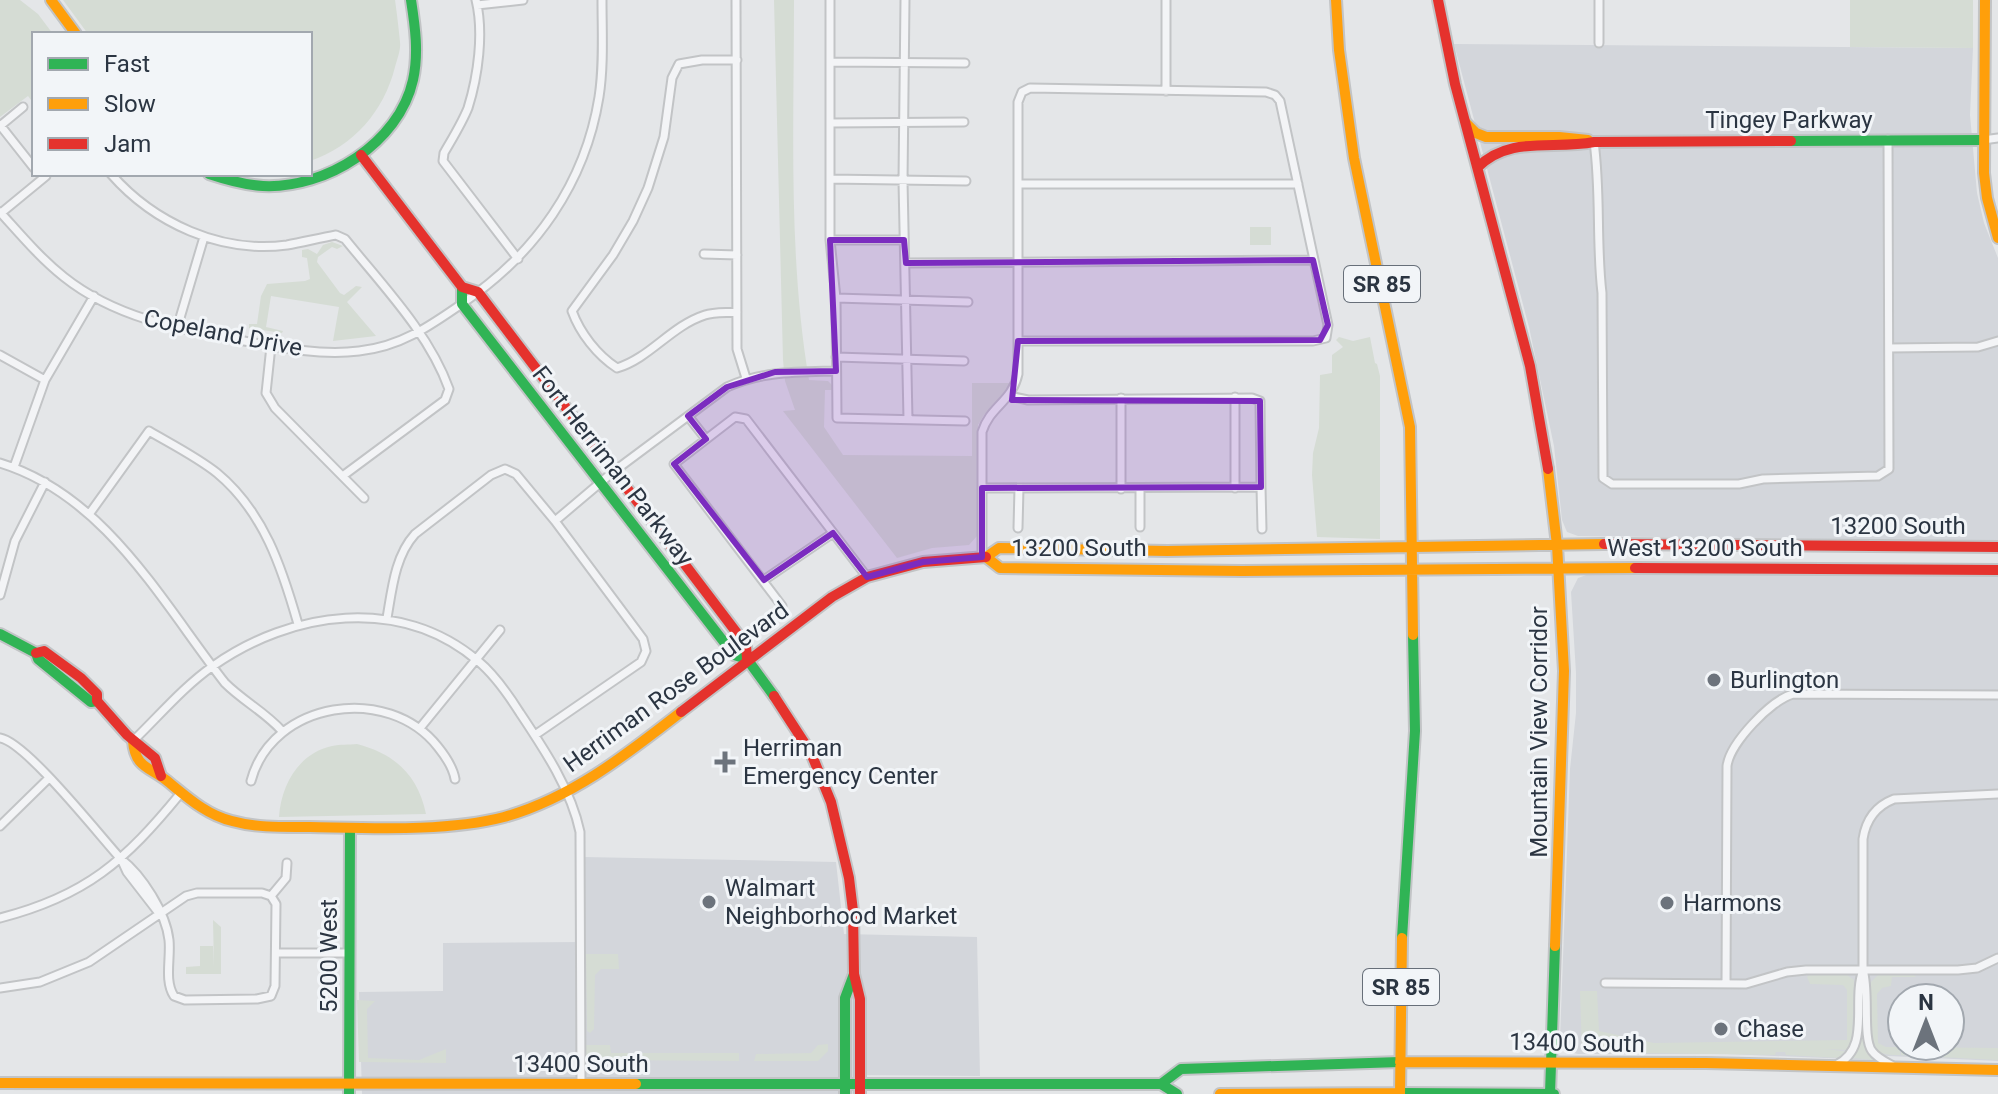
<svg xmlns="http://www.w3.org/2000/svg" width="1998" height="1094" font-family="Roboto,sans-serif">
	<rect width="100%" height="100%" fill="#e4e6e8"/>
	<path fill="#d3d6db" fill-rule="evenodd" d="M1454,44L1973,48L1970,115L1977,193L1984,223L1998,258V541L1578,536L1567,532L1562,520L1554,446L1529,327Z
		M1589,574L1998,576V1061L1888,1056L1873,1060L1727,1054H1578L1570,1052L1563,1046L1560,1039L1570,769L1576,713V673L1571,592L1578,578ZM1902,998H1950V1046H1902Z
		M584,857L836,862L844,934L977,937L980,1076L853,1075V1094H362L359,992L443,991V943L584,942Z"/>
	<path fill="#d5dcd4" d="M0,0H20L38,14L53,34H34V104L28,96L0,117Z
		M63,0H395C397,14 399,31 400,42C401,50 397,59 395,67C384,111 354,146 310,161V34H88Z
		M774,0H794C794,127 788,255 809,380L828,381L832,385V390H825L824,427L843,455L972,456V383H1010L1009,388L984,415L978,425L977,536L969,545L932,548L897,558L783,411L795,410L785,381L783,360Z
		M1850,0H1973V48L1850,47Z
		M1250,227H1271V245H1250Z
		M332,242L343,246L337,249L332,247L318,257L317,262L340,293L344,295L356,286L362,287L347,302L376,336L333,341L339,307L271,296L266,327L283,331L282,333L249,328V324H257L261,296L267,284L305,281L310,279L307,258L302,257V250L308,249L317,254L323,245Z
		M1339,337L1353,341L1370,337L1375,363L1377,364L1380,376V539L1317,537L1312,475L1313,453L1319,428L1320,375L1332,373V355L1343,347L1336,340Z
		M357,744C395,754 418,775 426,814L279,817C281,785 299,753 332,746C340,744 349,745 357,744Z
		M213,920L221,927V974H186V967L200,966V946H213L214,967Z
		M586,954H618L619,969H601L595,975L594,1029L590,1033L587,1031Z
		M1809,975H1847L1854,980L1852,1046L1849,1050L1826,1049L1850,1052L1841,1058L1786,1055L1785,1052H1776L1775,1055L1582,1052L1580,991H1597L1599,1031L1654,1043L1847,1040V990L1843,985L1810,984L1807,977Z
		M1878,975H1914L1916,977H1892L1891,986L1882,988L1877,994L1878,1043L1886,1047H1900V1055C1886,1055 1877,1055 1870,1041L1871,982Z
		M1860,985H1865V1039L1866,1047L1873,1060L1853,1058L1860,1045Z
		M357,1000L375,1001L367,1009L368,1058L419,1060L446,1049V1063L359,1062Z
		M828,1044V1051L818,1061H754L756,1054L811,1053L818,1045Z
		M586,1045H610L611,1053H739V1061L586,1060Z
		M1901,1047L1998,1048V1060L1901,1055Z"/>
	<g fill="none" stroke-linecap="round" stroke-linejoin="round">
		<g stroke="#c2c4c6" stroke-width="11">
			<path id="street" d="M476,0C484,33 478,76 468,108C462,123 452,139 444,153L443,161L518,259
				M736,0L737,349L746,378
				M830,0V240L836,298L837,418L965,421
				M905,0L903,181L908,419
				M1166,0V91
				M477,5L523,0
				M1599,43V0
				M737,60H702L679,64L672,78L664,137L648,188L633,221L613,255L572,311C580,333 597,355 617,368C650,358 671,326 705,315C714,312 727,313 737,312
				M830,62L965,63
				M830,123L964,122
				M0,125L34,168
				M0,126L23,107
				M1983,140L1998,138
				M1594,142C1601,192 1596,243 1602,293L1603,478L1612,484H1739L1763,479L1878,476L1889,469L1888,139
				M111,174C154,223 221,254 287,245C303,242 320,238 336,235L345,239C382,285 429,333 449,389L445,400L344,475
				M830,179L966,181
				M1018,184H1298
				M0,212C20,234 40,258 64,277C114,317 177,329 239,340C277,347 320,356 359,351C400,347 430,326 463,303C535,254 585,184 599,97C604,65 602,32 602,0
				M1,213L46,176
				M830,240H904
				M704,254L737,255
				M906,263L1313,260
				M836,298L968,302
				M177,328L204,237
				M271,346L266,393L275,408L364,498
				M1889,348L1978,347L1998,341
				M0,355L45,380
				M836,357L964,361
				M1235,397V488
				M1121,398V489
				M688,416L706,439
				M0,463C105,495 161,601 225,683C243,701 265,712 282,731
				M14,467L45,380L94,296
				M1261,487L1262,529
				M982,488L1261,487L1260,401L1252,398L1028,400L1009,396
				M1140,489V527
				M90,513L149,431C171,444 197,457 217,473C264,512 282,568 298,624
				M555,521L613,472L727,387C762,371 797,372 835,371
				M1018,528L1019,488
				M982,557V432C990,406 1012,402 1018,374V102L1022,92L1030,88L1266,92L1275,95L1280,101L1328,325L1326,338L1313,341H1018
				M764,580L833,533
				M0,595L15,541L45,482
				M782,606L674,464L735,417L746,419L867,577
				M387,618C392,589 395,556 415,534L491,475L505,469L516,474L555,521L643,639L646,651L641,662L535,735
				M420,728L500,630
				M0,738C26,742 99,835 121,859C142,875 166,913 169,940C171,958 164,981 174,996L185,1000L257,999L271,996L275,986L276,904L271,896
				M133,741C159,716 183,687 213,666C291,611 400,595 478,661C495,675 508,694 520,713C544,749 571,789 580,832L581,1084
				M251,781C272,701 388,683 438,747C446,757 453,767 455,779
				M0,826L49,778
				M122,861L127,872L158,912
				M271,896L286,878L287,863
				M0,918C86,896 125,861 180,794
				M276,953H349
				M1605,983L1746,984L1787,972L1806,970H1958L1977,968L1998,958
				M1726,984L1727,766C1730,743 1771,700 1793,694L1998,695
				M0,988L40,982L89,962L186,896L197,893H262L271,896
				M1836,1065C1872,1048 1851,1001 1863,970
				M1893,1066C1886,1062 1877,1058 1872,1051C1862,1038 1870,991 1863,970V839C1866,819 1876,806 1894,799L1998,794"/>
		</g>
		<g stroke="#c2c4c6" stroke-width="14">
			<path id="fast" d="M1791,141L1983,140
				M209,174C227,180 244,185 263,186C326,189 399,143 413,80C419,53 415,26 411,0
				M462,287V304L734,655L747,659L774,696
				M0,634L36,653L38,659L91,702L97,701
				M1402,938L1415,731L1413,635
				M636,1084H1161L1177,1094
				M1161,1084L1181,1069L1400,1062
				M1400,1093L1554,1094
				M349,1094L350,828
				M845,1094V998L854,974
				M1550,1094L1555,946"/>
		</g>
		<g stroke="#c2c4c6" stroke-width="14">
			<path id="slow" d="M51,0L76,34
				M1336,0L1339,50L1354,158L1410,427L1413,635
				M1985,0L1984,173L1987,198L1998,238
				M1466,123L1476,133L1486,137H1559L1588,140
				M1548,469L1557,545L1564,671L1555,946
				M986,557L1000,568L1242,571L1635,568
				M986,557L999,548L1167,551L1604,544
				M133,741C135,767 149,767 166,780C186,796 206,815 232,821C257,828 284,827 310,827C370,828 447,832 504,817C572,798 627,754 681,712
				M1400,1062L1706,1063L1998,1070
				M0,1083L636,1084
				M1220,1094L1400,1093
				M1400,1094L1402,938"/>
		</g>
		<g stroke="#c2c4c6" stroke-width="14">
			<path id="jam" d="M1438,0L1455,84L1530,366L1548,469
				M361,155L462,287L478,292L746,645L747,659
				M1478,167C1510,135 1553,150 1594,142L1791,141
				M1604,544L1998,547
				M1635,568L1998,570
				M36,653L44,651L81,678L97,694V701L127,735L155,758L161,776
				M774,696L811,753L831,802L849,878L853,911L854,974L860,999V1094
				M681,712L832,597L867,577L923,562L986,557"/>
		</g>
		<use href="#street" stroke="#f3f4f6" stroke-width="7"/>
		<use href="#fast" stroke="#30b455" stroke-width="10"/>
		<use href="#slow" stroke="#ff9f0a" stroke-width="10"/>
		<use href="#jam" stroke="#e5322d" stroke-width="10"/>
	</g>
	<path fill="#7b2cbf" fill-opacity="0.2" stroke="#7b2cbf" stroke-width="6" stroke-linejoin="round" d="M830,240H904L906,263L1313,260L1328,325L1320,340L1018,341L1012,400L1260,401L1261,487L982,488V557L923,562L867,577L833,533L764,580L674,464L706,439L688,416L727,387L775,372L836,371Z"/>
	<g fill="#6c737c" stroke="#f2f5f8" stroke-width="3">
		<circle cx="1714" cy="680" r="8"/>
		<path d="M721 750h8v8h8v8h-8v8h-8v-8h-8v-8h8z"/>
		<circle cx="709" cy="902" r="8"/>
		<circle cx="1667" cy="903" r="8"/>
		<circle cx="1721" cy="1029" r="8"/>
	</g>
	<g text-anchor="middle" stroke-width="6" stroke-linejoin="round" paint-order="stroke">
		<g fill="#f2f5f8" stroke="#676f79" stroke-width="2">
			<rect x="1344" y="266" width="76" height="36" rx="6"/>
			<rect x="1363" y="969" width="76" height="36" rx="6"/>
		</g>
		<g font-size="22" font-weight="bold" fill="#2b3542">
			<text x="1382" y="292">SR 85</text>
			<text x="1401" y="995">SR 85</text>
		</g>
		<g font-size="24" fill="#2b3542" stroke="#f2f5f8">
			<text x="1789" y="128">Tingey Parkway</text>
			<text transform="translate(223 333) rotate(11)" y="8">Copeland Drive</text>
			<text transform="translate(613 466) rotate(52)" y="8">Fort Herriman Parkway</text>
			<text x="1898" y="534">13200 South</text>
			<text x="1079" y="556">13200 South</text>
			<text x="1705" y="556">West 13200 South</text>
			<text transform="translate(676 687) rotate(-36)" y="8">Herriman Rose Boulevard</text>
			<text transform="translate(1539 732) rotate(-90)" y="8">Mountain View Corridor</text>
			<text transform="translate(329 956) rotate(-90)" y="8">5200 West</text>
			<text transform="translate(1577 1043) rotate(1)" y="8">13400 South</text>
			<text x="581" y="1072">13400 South</text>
		</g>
		<g font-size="24" fill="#2b3542" stroke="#f2f5f8" text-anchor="start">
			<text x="1730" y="688">Burlington</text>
			<text x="743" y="756">Herriman<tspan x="743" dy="28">Emergency Center</tspan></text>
			<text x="725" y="896">Walmart<tspan x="725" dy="28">Neighborhood Market</tspan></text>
			<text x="1683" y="911">Harmons</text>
			<text x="1737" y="1037">Chase</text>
		</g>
	</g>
	<rect x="32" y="32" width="280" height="144" fill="#f2f5f8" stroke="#a2a8af" stroke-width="2"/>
	<rect x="48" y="58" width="40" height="12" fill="#30b455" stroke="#a2a8af" stroke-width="2"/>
	<text x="104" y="72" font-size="24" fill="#2b3542">Fast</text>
	<rect x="48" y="98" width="40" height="12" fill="#ff9f0a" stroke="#a2a8af" stroke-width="2"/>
	<text x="104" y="112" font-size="24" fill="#2b3542">Slow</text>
	<rect x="48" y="138" width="40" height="12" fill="#e5322d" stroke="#a2a8af" stroke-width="2"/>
	<text x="104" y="152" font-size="24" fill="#2b3542">Jam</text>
	<g transform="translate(1926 1022)"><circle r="38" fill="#f2f5f8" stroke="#a2a8af" stroke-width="2"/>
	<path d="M0-6L14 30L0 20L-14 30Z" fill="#6c737c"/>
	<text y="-12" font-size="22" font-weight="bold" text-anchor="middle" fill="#2b3542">N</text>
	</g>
</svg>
